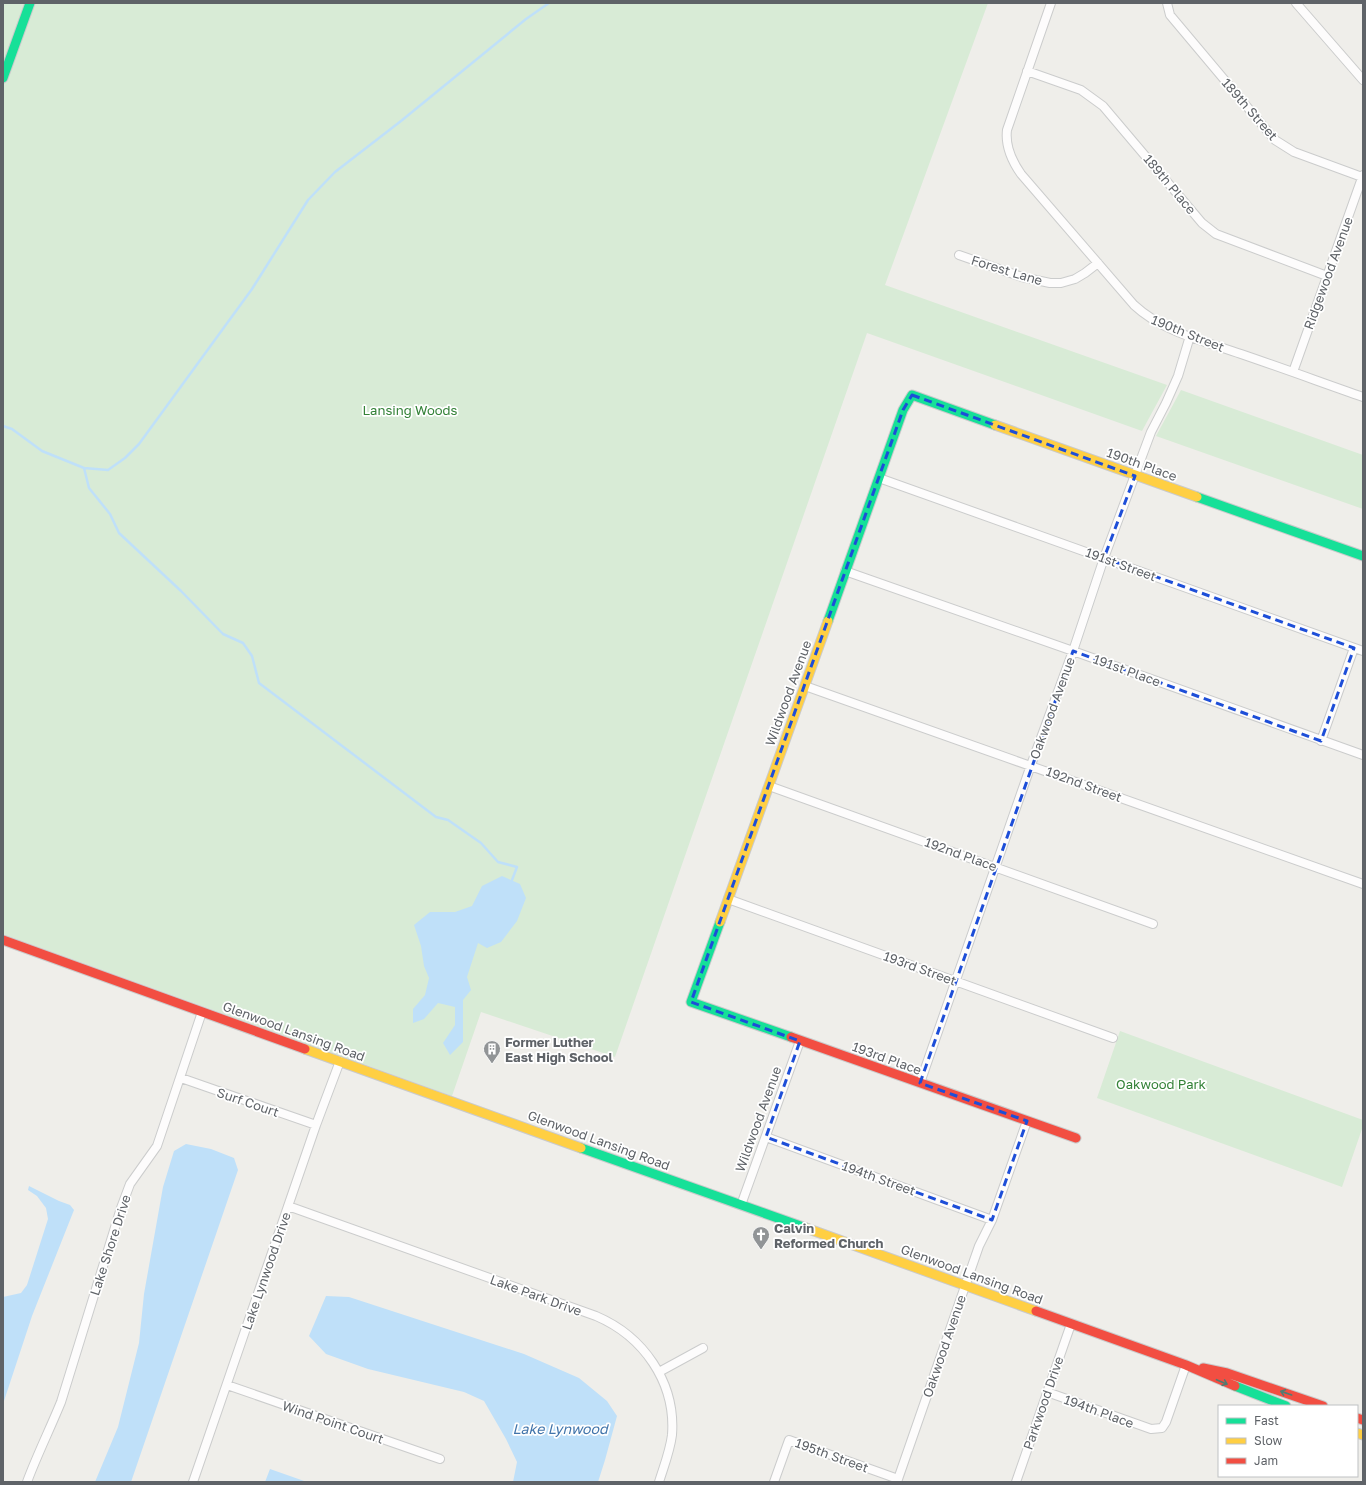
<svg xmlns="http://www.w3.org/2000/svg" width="1366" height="1485" font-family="'Golos Text',sans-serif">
	<rect width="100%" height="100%" fill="#efeeea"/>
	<path fill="#d8ebd6" d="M3,3H988L885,285L1167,385L1142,431L867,333L615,1057L481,1012L452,1096L3,934Z
		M1181,390L1363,455V509L1156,436Z
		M1120,1031L1363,1120V1126L1342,1187L1097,1098Z"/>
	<path fill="#bfe0f9" d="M502,876L520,884L526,898L517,921L501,942L487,948L478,943L467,977L471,990L463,1000V1042L450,1055L443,1043L455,1025V1007L438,1003L424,1019L413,1023V1009L425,995L429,978L424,966L421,946L414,925L430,912H455L472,906L482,886Z
		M186,1144L211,1149L234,1158L238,1170L131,1482H95L118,1427L139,1343L144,1294L163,1187L174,1151Z
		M29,1186L59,1201L70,1205L74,1210L32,1316L3,1404V1297L21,1293L27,1285L48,1219L46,1208L37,1196L28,1190Z
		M326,1296L349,1297L524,1354L579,1378L607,1401L617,1416L605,1460L598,1482H513L517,1462L506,1439L484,1401L464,1392L368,1369L326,1354L309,1336Z
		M270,1469L307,1482H265Z"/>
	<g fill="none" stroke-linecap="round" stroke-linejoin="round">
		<path stroke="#bfe0f9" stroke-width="2.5" d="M3,426L12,429L42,451L84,468L108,470L125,458L139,444L252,289L308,200L335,172L401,121L526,19L549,3
			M84,468L89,488L110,514L119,533L181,591L223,634L243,643L252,656L259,683L436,817L448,820L481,843L498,862L517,867L512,880"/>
		<g stroke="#cbcccc" stroke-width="10">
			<path id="street" d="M1051,3L1007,130C1005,146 1012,161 1021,174L1134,305C1163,332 1204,341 1241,354C1282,368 1323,383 1363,397
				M1167,3L1170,15L1275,140L1294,152L1362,177
				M1296,3L1363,80
				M1027,71L1081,90L1103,106L1202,223L1216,234L1327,276
				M959,255L1022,277L1050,283H1061L1075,279L1085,273L1098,263
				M1293,372L1363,175
				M879,478L1363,651
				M845,571L1073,651L1363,755
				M805,686L1363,884
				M1321,741L1354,648
				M769,786L1153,924
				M728,899L1113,1038
				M181,1078L316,1125
				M920,1083L1031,765L1073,651L1104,558L1151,432L1166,403L1178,376L1190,336
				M766,1137L992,1220
				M741,1205L800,1041
				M288,1206L596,1316C643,1336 676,1382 672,1435C670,1451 664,1466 659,1482
				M659,1372L703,1348
				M227,1385L440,1459
				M1047,1392L1151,1429L1162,1428L1166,1422L1186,1365
				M27,1482C37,1455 50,1429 61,1402L121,1208L130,1184L157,1146L202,1012
				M193,1482L316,1125L340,1061
				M774,1482L789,1440L898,1479
				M897,1482L979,1246L992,1220L1027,1121
				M1016,1482L1071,1324"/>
		</g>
		<g stroke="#cacacb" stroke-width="11">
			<path id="fast" d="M3,78L30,3
				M1197,497L1363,556
				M828,621L903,410L912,395L995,425
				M720,922L691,1002L791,1037
				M581,1148L806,1228
				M1235,1386L1286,1406"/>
		</g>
		<g stroke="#cacacb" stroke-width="11">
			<path id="slow" d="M995,425L1197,497
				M720,922L828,621
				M305,1049L581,1148
				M806,1228L1036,1311
				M1357,1433L1363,1435"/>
		</g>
		<g stroke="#cacacb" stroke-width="11">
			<path id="jam" d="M3,940L305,1049
				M791,1037L1076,1138
				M1036,1311L1186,1365L1235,1386
				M1203,1368L1227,1373L1323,1406
				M1357,1418L1363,1420"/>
		</g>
		<use href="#street" stroke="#fdfcfc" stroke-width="8"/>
		<use href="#fast" stroke="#16e098" stroke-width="9"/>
		<use href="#slow" stroke="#ffcf43" stroke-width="9"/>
		<use href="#jam" stroke="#f24e42" stroke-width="9"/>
	</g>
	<defs><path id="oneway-shaft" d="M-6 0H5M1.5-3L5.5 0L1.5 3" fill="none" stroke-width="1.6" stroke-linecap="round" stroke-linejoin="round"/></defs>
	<g stroke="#507c72">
		<use href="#oneway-shaft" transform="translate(1222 1382) rotate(23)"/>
		<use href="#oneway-shaft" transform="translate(1286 1393) rotate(-161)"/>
	</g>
	<path fill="none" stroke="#1d4ed8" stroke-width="3" stroke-dasharray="8 5" stroke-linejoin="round" d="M912,395L1135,476L1104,558L1354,648L1321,741L1073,651L920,1083L1027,1121L992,1220L766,1137L800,1041L691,1002L903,410Z"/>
	<defs>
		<g id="building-pin" transform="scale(0.9)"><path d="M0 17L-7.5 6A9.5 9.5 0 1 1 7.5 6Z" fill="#919496" stroke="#fff"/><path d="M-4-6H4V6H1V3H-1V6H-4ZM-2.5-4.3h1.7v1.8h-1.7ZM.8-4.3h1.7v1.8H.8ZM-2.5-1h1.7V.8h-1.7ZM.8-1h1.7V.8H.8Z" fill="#fff"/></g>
		<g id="church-pin" transform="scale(0.9)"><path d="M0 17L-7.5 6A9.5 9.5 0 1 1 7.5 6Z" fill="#919496" stroke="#fff"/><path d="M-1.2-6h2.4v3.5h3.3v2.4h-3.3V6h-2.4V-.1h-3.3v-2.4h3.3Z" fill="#fff"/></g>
	</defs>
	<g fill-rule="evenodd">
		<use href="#building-pin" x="492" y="1049"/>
		<use href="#church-pin" x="761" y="1235"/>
	</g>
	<g text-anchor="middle" stroke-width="3.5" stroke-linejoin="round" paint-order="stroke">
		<g font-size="13" fill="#5f6368" stroke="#fff">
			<text transform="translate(1250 109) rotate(49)" y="5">189th Street</text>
			<text transform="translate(1170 184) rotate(50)" y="5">189th Place</text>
			<text transform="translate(1007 270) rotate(17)" y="5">Forest Lane</text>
			<text transform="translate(1328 273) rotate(-70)" y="5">Ridgewood Avenue</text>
			<text transform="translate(1188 333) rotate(22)" y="5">190th Street</text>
			<text transform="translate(1142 464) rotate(20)" y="5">190th Place</text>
			<text transform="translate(1121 564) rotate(20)" y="5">191st Street</text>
			<text transform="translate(1127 670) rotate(20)" y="5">191st Place</text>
			<text transform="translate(788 693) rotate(-70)" y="5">Wildwood Avenue</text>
			<text transform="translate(1052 708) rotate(-70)" y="5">Oakwood Avenue</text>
			<text transform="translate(1084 784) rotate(20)" y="5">192nd Street</text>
			<text transform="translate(961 854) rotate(20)" y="5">192nd Place</text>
			<text transform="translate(920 968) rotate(20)" y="5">193rd Street</text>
			<text transform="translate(294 1031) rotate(20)" y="5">Glenwood Lansing Road</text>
			<text transform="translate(887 1058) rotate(20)" y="5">193rd Place</text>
			<text transform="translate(248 1102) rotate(19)" y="5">Surf Court</text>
			<text transform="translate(758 1119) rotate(-70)" y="5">Wildwood Avenue</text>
			<text transform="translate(599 1140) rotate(20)" y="5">Glenwood Lansing Road</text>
			<text transform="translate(879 1178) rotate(20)" y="5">194th Street</text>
			<text transform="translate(110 1245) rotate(-72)" y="5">Lake Shore Drive</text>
			<text transform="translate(266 1271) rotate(-71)" y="5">Lake Lynwood Drive</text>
			<text transform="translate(972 1274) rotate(20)" y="5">Glenwood Lansing Road</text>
			<text transform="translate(536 1295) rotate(20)" y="5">Lake Park Drive</text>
			<text transform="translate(944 1346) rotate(-71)" y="5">Oakwood Avenue</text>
			<text transform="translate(1043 1403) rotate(-71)" y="5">Parkwood Drive</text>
			<text transform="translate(1099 1411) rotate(20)" y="5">194th Place</text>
			<text transform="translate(333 1422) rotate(19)" y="5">Wind Point Court</text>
			<text transform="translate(832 1455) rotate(20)" y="5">195th Street</text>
		</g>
		<g font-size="13" fill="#348238" stroke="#fff">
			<text x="410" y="415">Lansing Woods</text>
			<text x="1161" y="1089">Oakwood Park</text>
		</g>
		<g font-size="13" font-weight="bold" fill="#5f6368" stroke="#fff" text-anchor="start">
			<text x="505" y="1047">Former Luther<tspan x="505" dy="15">East High School</tspan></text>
			<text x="774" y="1233">Calvin<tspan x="774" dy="15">Reformed Church</tspan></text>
		</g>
		<g font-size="14" font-style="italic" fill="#4174aa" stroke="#fff">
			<text x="560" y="1434">Lake Lynwood</text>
		</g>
	</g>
	<rect width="1366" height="1485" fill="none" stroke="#5f6368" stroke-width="8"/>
	<rect x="1218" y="1405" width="140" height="72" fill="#ffffff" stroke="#bfc1c3"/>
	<rect x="1226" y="1418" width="20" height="6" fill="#16e098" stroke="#bfc1c3"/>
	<text x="1254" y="1425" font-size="12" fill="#5f6368">Fast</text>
	<rect x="1226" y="1438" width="20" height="6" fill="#ffcf43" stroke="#bfc1c3"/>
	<text x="1254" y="1445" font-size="12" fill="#5f6368">Slow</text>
	<rect x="1226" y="1458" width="20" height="6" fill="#f24e42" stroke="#bfc1c3"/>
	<text x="1254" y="1465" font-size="12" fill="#5f6368">Jam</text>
</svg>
